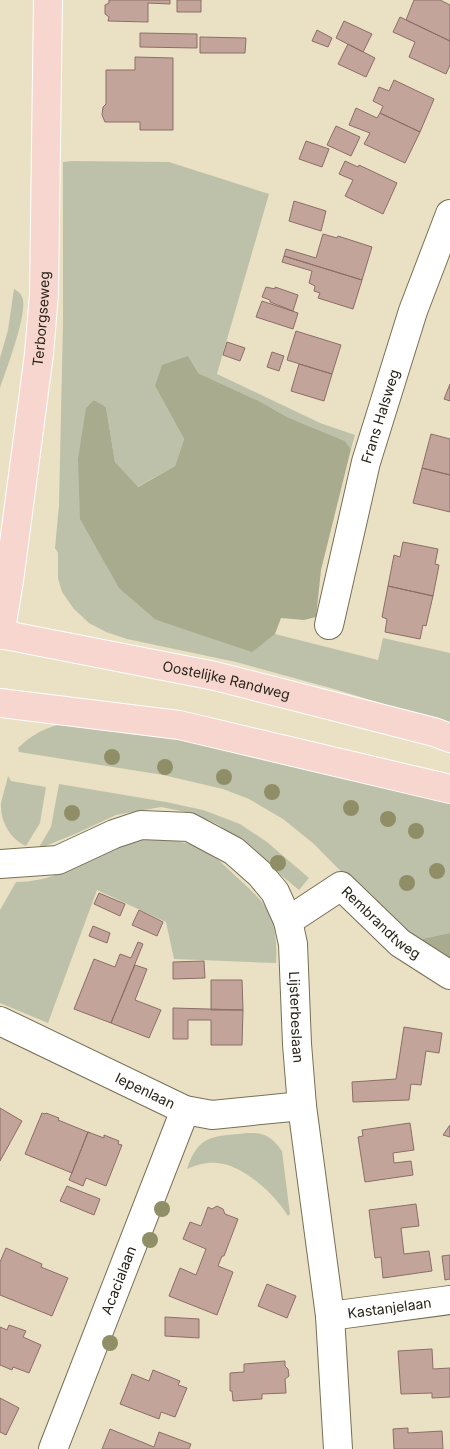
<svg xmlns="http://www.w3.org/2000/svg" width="450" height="1449" font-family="Inter,sans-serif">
	<rect width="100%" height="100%" fill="#eae0c4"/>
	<path fill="#bec1aa" d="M72,161L169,162L269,194L217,374L320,423L355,435L351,449L345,441L287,417L261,402L198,373L155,386L184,439L175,466L137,487L115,462L106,407L94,400L156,620L252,651L275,634L378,660L383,638L450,653V724L334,689L236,662L127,639L106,632L89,623L74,609L62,592L58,578V553L55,548L59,505L63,322V162Z
		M14,289C19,292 22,294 23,300C26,318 6,370 0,388V358L8,330Z
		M74,721L193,740L450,800V933L417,940L369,900L314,844L283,819L249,799L223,789L163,775L19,752L18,748C36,731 50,726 74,721Z
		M8,776L11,781L46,787L40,823L26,846C10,839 0,821 1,803C3,794 6,785 8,776Z
		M59,784L166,802L203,810L240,824L267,842L309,878L299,890L254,853L219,825L191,813L161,807L116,815L75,834L38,849L51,827Z
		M146,839C168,839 190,841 209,853C221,861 231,872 241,881C252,891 265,903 271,917C276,931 277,948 276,963L174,959L166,922L97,890L48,1023L0,1003V910L16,882C52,882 77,865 109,851C121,845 134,842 146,839Z
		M247,1133C265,1132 272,1137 282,1151L290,1214L288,1216C274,1194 244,1165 217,1163C207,1162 196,1165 187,1169C199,1133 214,1137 247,1133Z"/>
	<path fill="#a8ab8e" d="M188,356L198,373L261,402L287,417L345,441L351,449L321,570L316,617L304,620L281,618L275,634L252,652L156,620L119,588L80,519L78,459L86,408L94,400L106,407L115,462L138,487L175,466L184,439L155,386L162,365Z
		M450,933V962L417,940Z"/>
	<path fill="#c3a49b" stroke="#8b6e66" d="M109,0H170V4L148,3V22L108,21L109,17L105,14V5L109,3Z
		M177,0H201V12H177Z
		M414,0H440L450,5V41L406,20Z
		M400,17L450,41V65L446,74L409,57L415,42L393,32Z
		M344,21L372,34L363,52L336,38Z
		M317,30L332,38L328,47L312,41Z
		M140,33L197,34V48L140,47Z
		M200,37L246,38L245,53H200Z
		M348,44L375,58L366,77L338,64Z
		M135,57L173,58V130H140V122H105L102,115L103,107L106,104V70H135Z
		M394,80L434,99L420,132L380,113L383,106L373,101L379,87L389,91Z
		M356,108L377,118L380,113L420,132L405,163L364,144L370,133L349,125Z
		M336,126L360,137L351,156L327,145Z
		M306,141L329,149L322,167L299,159Z
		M345,161L358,167L359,165L397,183L383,214L345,196L353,180L339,174Z
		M294,201L326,211L321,231L289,221Z
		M323,234L337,238L338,236L372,247L362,280L284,256L286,249L316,258Z
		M284,256L362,280L353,309L318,298L320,293L314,291L315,286L309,283L312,271L282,262Z
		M266,287L275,289V287L298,295L293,311L270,302V300L262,297Z
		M262,301L298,313L293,329L256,317Z
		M296,331L341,345L332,374L287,360Z
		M227,342L245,348L240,361L223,355Z
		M272,352L284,356L279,371L267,367Z
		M299,364L332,374L324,401L291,391Z
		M450,384V401L444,399Z
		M431,434L450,439V475L422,468Z
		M422,468L450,475V512L413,503Z
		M403,542L438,549L435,564L439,565L433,596L388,586L394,555L400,557Z
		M388,586L433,596L426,626L423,625L420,639L385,632L387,619L382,617Z
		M99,893L125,904L120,916L94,904Z
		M139,910L163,922L157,936L132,925Z
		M93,926L110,933L107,943L89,936Z
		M138,942L143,944L111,1023L74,1009L94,959L115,967L120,954L131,958Z
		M204,961L205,978L173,979V962Z
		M135,965L147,969L135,1000L161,1010L149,1038L111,1023Z
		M211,980H242L243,1010H211Z
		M173,1008L243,1010L242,1045H211V1020H188V1039H173Z
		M404,1027L442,1033L439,1053L426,1051L421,1085L411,1084L409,1100L353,1102L352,1082L396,1079Z
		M0,1108L22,1121L0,1161Z
		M42,1113L45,1114L46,1113L59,1118L58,1120L90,1133L88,1132L72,1173L25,1154Z
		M410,1123L414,1150L393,1153L394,1163L411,1161L413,1175L365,1182L358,1137L363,1136L362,1130Z
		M450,1125V1137L443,1135Z
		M88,1132L104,1138V1135L119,1141L118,1144L122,1145L106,1186L86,1178L83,1186L69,1180Z
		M67,1186L100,1199L94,1215L60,1201Z
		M416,1204L419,1226L401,1228L404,1254L429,1251L432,1271L383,1278L381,1257L375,1258L369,1210Z
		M217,1206L223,1209L225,1214L238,1219L224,1256H222L218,1266L233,1272L217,1315L169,1296L180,1268L196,1275L206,1249L183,1239L190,1222L201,1226L208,1207L212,1209Z
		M6,1248L42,1264L41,1267L68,1278L52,1316L0,1295V1262Z
		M450,1255V1279L445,1280L442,1256Z
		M267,1284L296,1296L287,1318L258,1306Z
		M165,1317L199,1319V1338L165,1336Z
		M9,1325L26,1331L23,1337L41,1345L29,1373L13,1367L12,1370L0,1365V1327L7,1330Z
		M432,1349L433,1369L450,1368V1397L432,1398V1393L401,1394L398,1351Z
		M285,1361V1366L288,1369L289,1376L285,1379L286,1393L262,1394V1399L233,1401L232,1391H230V1373L244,1372V1364Z
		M153,1370L180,1381L178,1385L187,1388L175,1417L161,1412L159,1419L120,1404L132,1374L149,1381Z
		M0,1398L19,1408L6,1435L0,1432Z
		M408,1428V1433L442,1431L443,1449H394L393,1429Z
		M110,1429L154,1447L159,1432L191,1444L189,1449H102Z"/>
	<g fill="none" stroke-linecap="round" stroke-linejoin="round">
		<g stroke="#786f55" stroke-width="30">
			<g id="minor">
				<path id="s1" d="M329,625L366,462L413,311L450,214"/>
				<path id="s2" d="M0,864L58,860L114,834L141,825L189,827L234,851L260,874L275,892L288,921L293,944L297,1044L302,1106L330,1316L338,1449"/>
				<path id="s3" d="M288,921L341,886L400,943L450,975"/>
				<path id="s4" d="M0,1021L185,1110L212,1115L302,1106"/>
				<path id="s5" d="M330,1316L450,1300"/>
				<path id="s6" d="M53,1449L185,1110"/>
			</g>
		</g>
		<g stroke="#fff" stroke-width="30">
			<g id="major">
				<path id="s7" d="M0,634L215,676L434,732L450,738"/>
				<path id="s8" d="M0,635L9,581L39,354L44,294L48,0"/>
				<path d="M0,703L179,725L450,789"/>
			</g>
		</g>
		<use href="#minor" stroke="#fff" stroke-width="28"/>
		<use href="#major" stroke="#f7d6d0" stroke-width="28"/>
	</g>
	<g fill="#908e66">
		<circle cx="112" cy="757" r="8"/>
		<circle cx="165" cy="767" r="8"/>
		<circle cx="224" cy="777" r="8"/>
		<circle cx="272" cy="792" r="8"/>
		<circle cx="351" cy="808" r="8"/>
		<circle cx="72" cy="813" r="8"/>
		<circle cx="388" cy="819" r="8"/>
		<circle cx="416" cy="831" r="8"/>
		<circle cx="278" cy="863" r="8"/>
		<circle cx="437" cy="871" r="8"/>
		<circle cx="407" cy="883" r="8"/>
		<circle cx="162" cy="1209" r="8"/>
		<circle cx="150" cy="1240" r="8"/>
		<circle cx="110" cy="1343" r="8"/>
	</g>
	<g text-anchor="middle" stroke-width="4" stroke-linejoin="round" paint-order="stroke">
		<g font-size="14" fill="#29251a" stroke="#f7edd1">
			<text dy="5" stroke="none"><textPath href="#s8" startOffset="319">Terborgseweg</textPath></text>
			<text dy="5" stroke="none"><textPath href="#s1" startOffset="215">Frans Halsweg</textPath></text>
			<text dy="5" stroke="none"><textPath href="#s7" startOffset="231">Oostelijke Randweg</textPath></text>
			<text dy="5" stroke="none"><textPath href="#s3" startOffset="118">Rembrandtweg</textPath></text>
			<text dy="5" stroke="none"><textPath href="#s2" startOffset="434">Lijsterbeslaan</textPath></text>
			<text dy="5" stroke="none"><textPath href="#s4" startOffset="161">Iepenlaan</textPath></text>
			<text dy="5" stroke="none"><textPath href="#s6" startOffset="181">Acacialaan</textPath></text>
			<text dy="5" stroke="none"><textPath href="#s5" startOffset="60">Kastanjelaan</textPath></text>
		</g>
	</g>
</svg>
